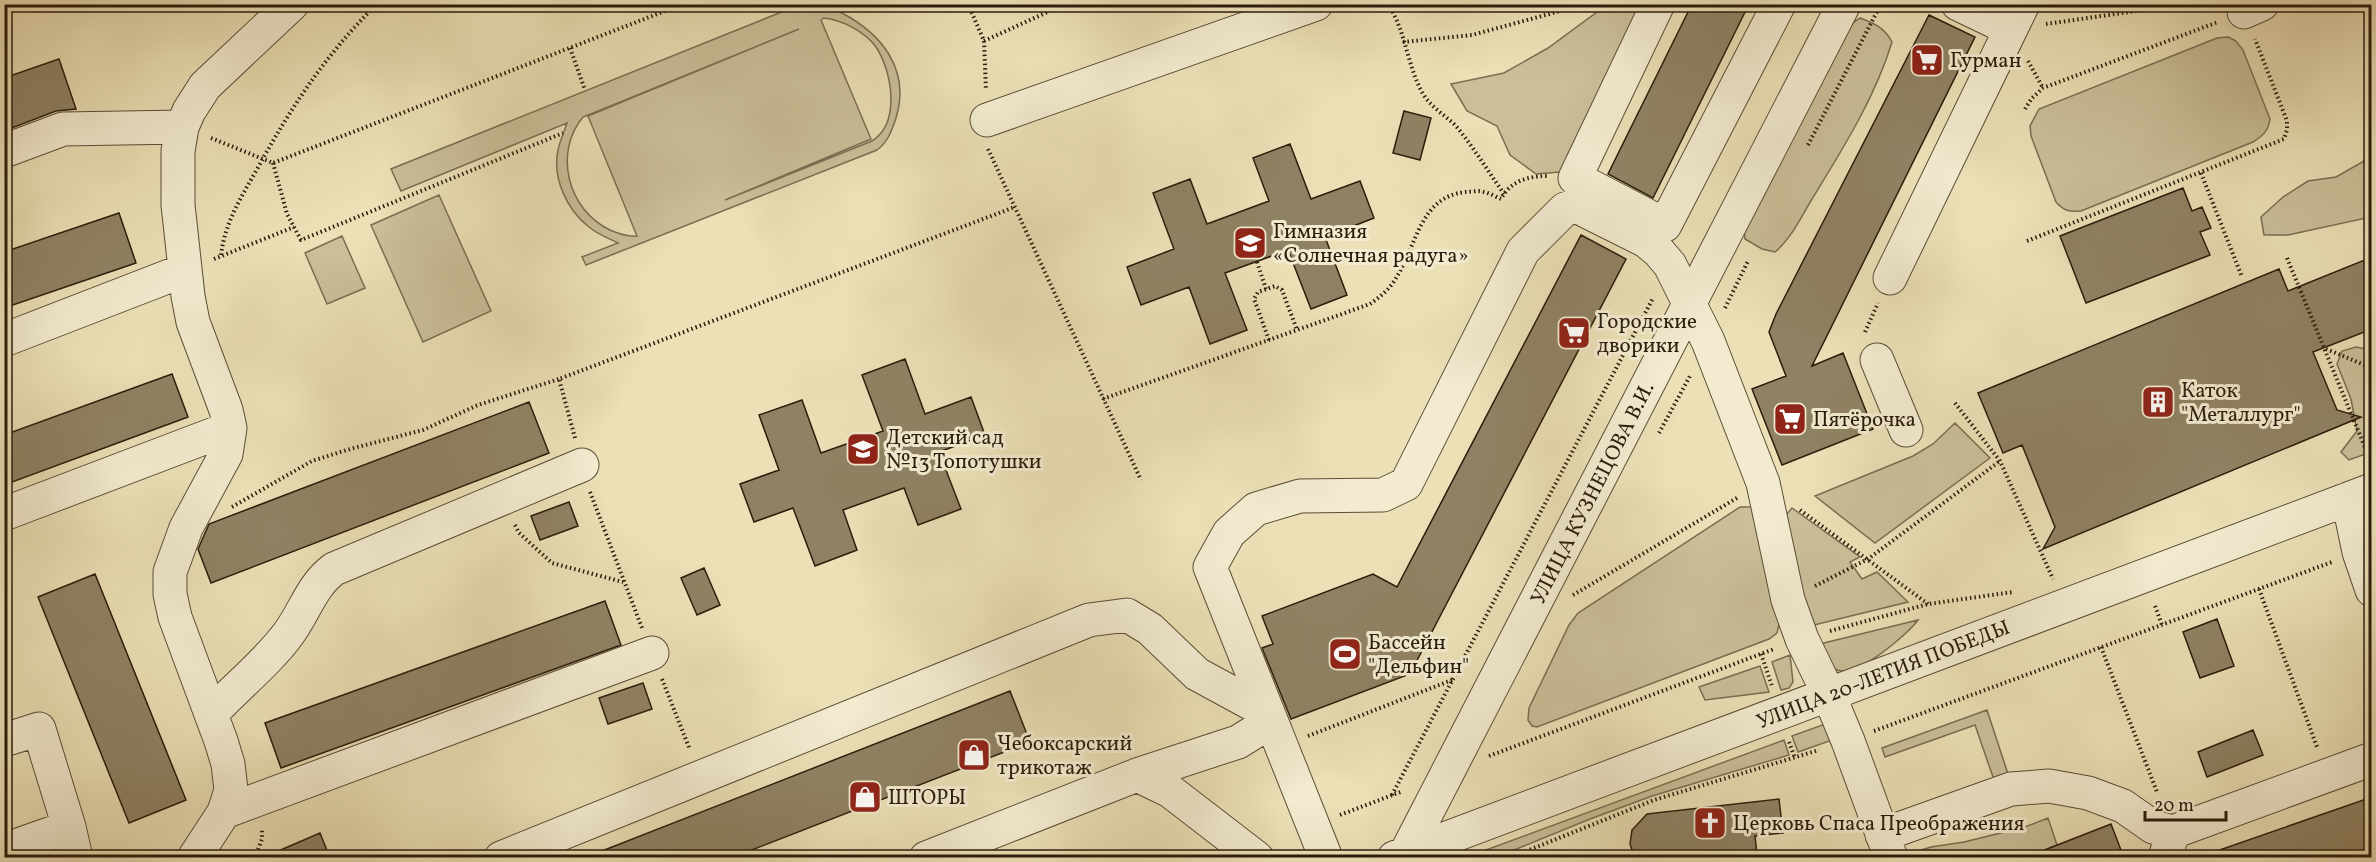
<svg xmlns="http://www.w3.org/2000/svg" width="2376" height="862" font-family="Vollkorn,serif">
	<rect width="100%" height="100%" fill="#ebe0b6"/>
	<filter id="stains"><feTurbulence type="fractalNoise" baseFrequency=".00333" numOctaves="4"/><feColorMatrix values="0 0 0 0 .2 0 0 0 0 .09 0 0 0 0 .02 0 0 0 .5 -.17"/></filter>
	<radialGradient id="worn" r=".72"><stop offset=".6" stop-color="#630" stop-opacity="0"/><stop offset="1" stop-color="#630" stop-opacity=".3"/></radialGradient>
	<path fill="#cabf99" stroke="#7a6e52" stroke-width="1.5" fill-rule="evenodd" d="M799,5H858L840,12C881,33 911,69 896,118C892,130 888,142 877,150L586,265L582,257L618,243C608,238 597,234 589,227C567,210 552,178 558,150C560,141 564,132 567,123L401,191L391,169ZM824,18C843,20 865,32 876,47C892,71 901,123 872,141L725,200L871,139L821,20ZM799,29L588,116L637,236C627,237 619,234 610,230C568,210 553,153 583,117Z
		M1602,5H1644L1560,172L1536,174L1510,155L1497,126L1467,111L1451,84L1504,73L1548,48L1601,9Z
		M1860,18C1874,23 1885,28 1892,42C1875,98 1842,150 1812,199C1801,217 1791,239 1775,252L1762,249L1745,239L1744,230L1852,23Z
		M2228,37L2236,41L2243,50L2270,119C2268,131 2264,135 2253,142L2081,211C2069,212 2064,211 2056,202L2031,136L2030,126L2039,109L2217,38Z
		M2371,157V217L2288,235H2264L2261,217L2283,197L2308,181L2336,177Z
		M439,195L491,311L423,342L371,225Z
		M342,236L365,288L327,304L305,253Z
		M2356,347L2371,350V452L2349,460L2341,452L2357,431L2351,399L2337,364L2342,351Z
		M1955,423L1990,458L1875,543L1815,496L1913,456L1933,444Z
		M1740,507H1752L1780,620L1777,633L1769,639L1537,727L1532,726L1528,720L1529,708L1569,625L1578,613Z
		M1792,508L1860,557L1850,562L1862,579L1877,572L1908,602L1814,625L1809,623L1786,515Z
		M1918,620C1907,635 1857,678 1837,670C1829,667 1825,653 1822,647L1824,643Z
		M1790,655L1793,682L1789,688L1781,690L1772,662Z
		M1760,666L1769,692L1705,700L1699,687Z
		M1987,710L2008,774L1994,780L1975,725L1885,757L1882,748Z
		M1825,724L1838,738L1798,752L1792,736Z
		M1784,740L1789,755L1652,796L1590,819L1497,857H1467Z
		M2048,818L2057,845L2050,848L2054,857L1911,858L1918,851L1931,847L1964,842L2025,827Z"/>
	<path fill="#8f8264" stroke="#2b1c0c" stroke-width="1.5" d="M1692,4H1749L1653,198L1608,174Z
		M1929,15L1975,37L1812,366L1843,353L1873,429L1782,465L1752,389L1786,376L1769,332L1776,314Z
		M59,59L76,109L56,111L4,131V78Z
		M1404,111L1431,118L1420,160L1393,153Z
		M1290,144L1311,199L1360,181L1374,218L1325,237L1347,295L1311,309L1288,250L1225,273L1247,330L1210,344L1189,287L1141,305L1127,267L1174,249L1153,193L1190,179L1207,224L1269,201L1253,158Z
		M2183,188L2192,211L2202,207L2211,228L2200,232L2210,255L2086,303L2060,236Z
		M119,213L136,263L4,308V252Z
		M1581,235L1626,259L1410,674L1291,719L1262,648L1273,644L1262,616L1373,574L1397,587Z
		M2372,257V329L2313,352L2337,410L2361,417L2043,549L2055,527L2022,445L2003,453L1978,393L2279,269L2288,291Z
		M905,359L925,414L971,397L985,435L939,452L961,509L918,525L904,488L843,510L857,550L815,566L793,508L754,522L740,484L779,470L759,415L802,400L821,453L883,431L862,375Z
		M172,374L188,417L4,485V435Z
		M529,402L549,453L211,583L198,549L209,524Z
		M569,502L578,526L540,540L531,516Z
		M704,568L720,605L697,615L681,578Z
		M95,574L186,800L129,823L38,597Z
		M605,601L621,645L281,768L265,723Z
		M2217,619L2234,666L2200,678L2183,632Z
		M643,683L652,709L608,724L599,698Z
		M1010,691L1030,742L731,858H584Z
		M2253,730L2263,755L2207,777L2198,752Z
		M2372,797V858H2208V854Z
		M1779,799L1783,833L1755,836L1757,855L1733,858H1639L1632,850L1630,844L1632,830L1647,814Z
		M2111,824L2124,858H2029V856Z
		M320,833L330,858H262Z"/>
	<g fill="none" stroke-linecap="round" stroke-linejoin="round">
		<g stroke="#5b4d36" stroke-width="35">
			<path id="minor" d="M1658,4L1575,178L1665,225L1779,4
				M1958,4L2010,29
				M2244,12L2262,4
				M987,120L1316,4
				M4,151L63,129L182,127
				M1890,278L2023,4
				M4,340L185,270
				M1877,360L1906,430
				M2348,499L2359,552L2372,590
				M4,514L230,428
				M212,713C237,686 268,662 289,633C305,611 312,585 334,569L582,465
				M4,740L39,729L69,827L76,858
				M1137,775L1238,742L1259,729L1267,712
				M224,812L652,653
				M1882,835L2011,789L2049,786L2088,793L2123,806L2153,827L2173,832L2372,759
				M4,850L69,827
				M1406,853L1844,4
				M194,858L224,812L231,790L228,764L221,741L175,617L170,594V572L186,528L226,454L230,428L226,410L193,322L188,296L178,205V151L182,127L189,111L205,86L292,4
				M501,858L1089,620L1127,615L1150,629L1197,674L1267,712
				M926,858L1137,775L1170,791L1257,858
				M1326,858L1210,567L1229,533L1256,509L1300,496L1383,495L1406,484L1523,251L1565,209L1571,207L1580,208L1646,241L1659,252L1670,265L1708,341L1763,483L1788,600L1802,639L1829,695L1848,741L1891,858
				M1394,858L2372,490
				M2165,858L2173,832"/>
		</g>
		<path stroke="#2b1c0c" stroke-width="4" stroke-dasharray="1.5 3" stroke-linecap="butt" d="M968,4L984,41L986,90
			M1388,4C1406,31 1407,66 1423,94C1432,108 1445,115 1456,126C1474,148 1488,171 1504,194
			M2046,24L2185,4
			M984,41L1065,4
			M1403,42L1472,35L1586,4
			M570,48L585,90
			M2028,61L2043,88
			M2025,109L2032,98L2043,88L2218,22
			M211,138L273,163L683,4
			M1808,145L1881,4
			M988,149L1141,480
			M273,163L287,214L301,240L563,133
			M2201,173L2242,277
			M2027,241L2284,139L2287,130V121L2255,39
			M221,255C225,223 240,199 256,171C290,109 325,55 377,4
			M2287,258L2371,462
			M214,259L294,227
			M1257,262L1266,289
			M1725,308L1748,261
			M1865,332L1878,303
			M1269,340L1254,299L1258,292L1275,286L1282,290L1297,330
			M2326,349L2372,368
			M1103,399L1370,304C1380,297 1390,289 1396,278C1417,245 1420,197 1465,192C1471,192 1478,190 1484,192C1490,193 1496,197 1501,199C1510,181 1529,176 1547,176
			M1955,403L2000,461L2053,579
			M1659,433L1690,376
			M575,438L559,379L1015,207
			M590,492L642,628
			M232,507L312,461L350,449L423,430L478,405L559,379
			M1800,510L1928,604
			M515,525L519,533L552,563L623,582
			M1815,586L1868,559L2000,461
			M2259,589L2317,747
			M1573,595L1737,498
			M2155,606L2162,625
			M1830,631L1928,604L2013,592
			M2101,647L2157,792
			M1761,654L1772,686
			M662,679L690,750
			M1874,731L2332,562
			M1308,736L1452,680
			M1789,742L1795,758
			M1489,756L1774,649
			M1392,795L1653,298
			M1340,815L1403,791
			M732,857L733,858
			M255,858L262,839V829
			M1509,858L1654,800L1819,750"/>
		<use href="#minor" stroke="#f2ebd0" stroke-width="33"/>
	</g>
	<defs>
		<g id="supermarket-square" transform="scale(1.725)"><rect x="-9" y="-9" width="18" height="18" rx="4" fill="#8f2418" stroke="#f2ebd0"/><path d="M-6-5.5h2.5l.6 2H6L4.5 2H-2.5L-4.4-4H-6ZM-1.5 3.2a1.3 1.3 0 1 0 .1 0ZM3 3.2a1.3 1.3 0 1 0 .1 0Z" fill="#fff"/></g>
		<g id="school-square" transform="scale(1.725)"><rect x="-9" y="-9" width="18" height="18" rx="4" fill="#8f2418" stroke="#f2ebd0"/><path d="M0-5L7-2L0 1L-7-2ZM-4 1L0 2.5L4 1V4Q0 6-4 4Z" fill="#fff"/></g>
		<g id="building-square" transform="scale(1.725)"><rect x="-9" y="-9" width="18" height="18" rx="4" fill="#8f2418" stroke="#f2ebd0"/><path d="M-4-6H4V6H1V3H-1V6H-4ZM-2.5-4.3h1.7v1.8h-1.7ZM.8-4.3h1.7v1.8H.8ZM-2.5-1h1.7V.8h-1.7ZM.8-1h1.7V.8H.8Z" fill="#fff"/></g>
		<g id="stadium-square" transform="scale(1.725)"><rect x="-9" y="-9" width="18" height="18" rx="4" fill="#8f2418" stroke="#f2ebd0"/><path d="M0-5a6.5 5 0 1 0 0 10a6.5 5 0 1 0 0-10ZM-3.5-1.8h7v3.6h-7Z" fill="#fff"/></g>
		<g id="shop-square" transform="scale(1.725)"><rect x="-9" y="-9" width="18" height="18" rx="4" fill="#8f2418" stroke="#f2ebd0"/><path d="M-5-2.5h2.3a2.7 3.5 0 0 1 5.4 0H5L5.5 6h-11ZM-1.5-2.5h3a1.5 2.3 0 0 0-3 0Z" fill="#fff"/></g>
		<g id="church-square" transform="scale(1.725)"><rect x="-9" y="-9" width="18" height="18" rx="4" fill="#8f2418" stroke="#f2ebd0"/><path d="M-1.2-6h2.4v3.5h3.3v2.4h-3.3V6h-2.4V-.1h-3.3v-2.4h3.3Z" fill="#fff"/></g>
	</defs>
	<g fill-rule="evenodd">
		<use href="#supermarket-square" x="1927" y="60"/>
		<use href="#school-square" x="1250" y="243"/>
		<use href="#supermarket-square" x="1574" y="333"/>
		<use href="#building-square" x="2158" y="402"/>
		<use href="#supermarket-square" x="1790" y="419"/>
		<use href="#school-square" x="863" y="449"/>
		<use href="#stadium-square" x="1345" y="654"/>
		<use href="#shop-square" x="974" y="755"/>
		<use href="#shop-square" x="865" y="797"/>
		<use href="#church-square" x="1710" y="823"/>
	</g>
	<g text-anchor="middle" stroke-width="6" stroke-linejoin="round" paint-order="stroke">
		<g font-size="21" fill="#2b1c0c" stroke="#f2ebd0" text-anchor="start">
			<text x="1950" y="67">Гурман</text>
			<text x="1273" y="238">Гимназия<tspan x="1273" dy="24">«Солнечная радуга»</tspan></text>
			<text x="1597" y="328">Городские<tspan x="1597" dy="24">дворики</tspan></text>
			<text x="2181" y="397">Каток<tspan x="2181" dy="24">"Металлург"</tspan></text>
			<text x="1813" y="426">Пятёрочка</text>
			<text x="886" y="444">Детский сад<tspan x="886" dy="24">№13 Топотушки</tspan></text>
			<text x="1368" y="649">Бассейн<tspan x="1368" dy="24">"Дельфин"</tspan></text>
			<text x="997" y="750">Чебоксарский<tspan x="997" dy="24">трикотаж</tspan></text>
			<text x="888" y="804">ШТОРЫ</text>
			<text x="1733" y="830">Церковь Спаса Преображения</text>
		</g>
		<g font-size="21" fill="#2b1c0c" stroke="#f2ebd0">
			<text transform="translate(1592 493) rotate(-63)" y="7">УЛИЦА КУЗНЕЦОВА В.И.</text>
			<text transform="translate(1883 674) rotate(-21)" y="7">УЛИЦА 20-ЛЕТИЯ ПОБЕДЫ</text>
		</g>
	</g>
	<rect width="2376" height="862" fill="none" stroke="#ebe0b6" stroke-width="24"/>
	<rect x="6" y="6" width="2364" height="850" fill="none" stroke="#2b1c0c" stroke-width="3"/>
	<rect x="12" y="12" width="2352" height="838" fill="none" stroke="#2b1c0c" stroke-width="1.5"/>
	<path d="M2145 811v9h81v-9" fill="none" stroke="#2b1c0c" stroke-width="3"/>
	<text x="2154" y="811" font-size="18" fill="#2b1c0c" stroke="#f2ebd0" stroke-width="4.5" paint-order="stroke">20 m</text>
	<rect width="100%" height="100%" filter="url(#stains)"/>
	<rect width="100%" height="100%" fill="url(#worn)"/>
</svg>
